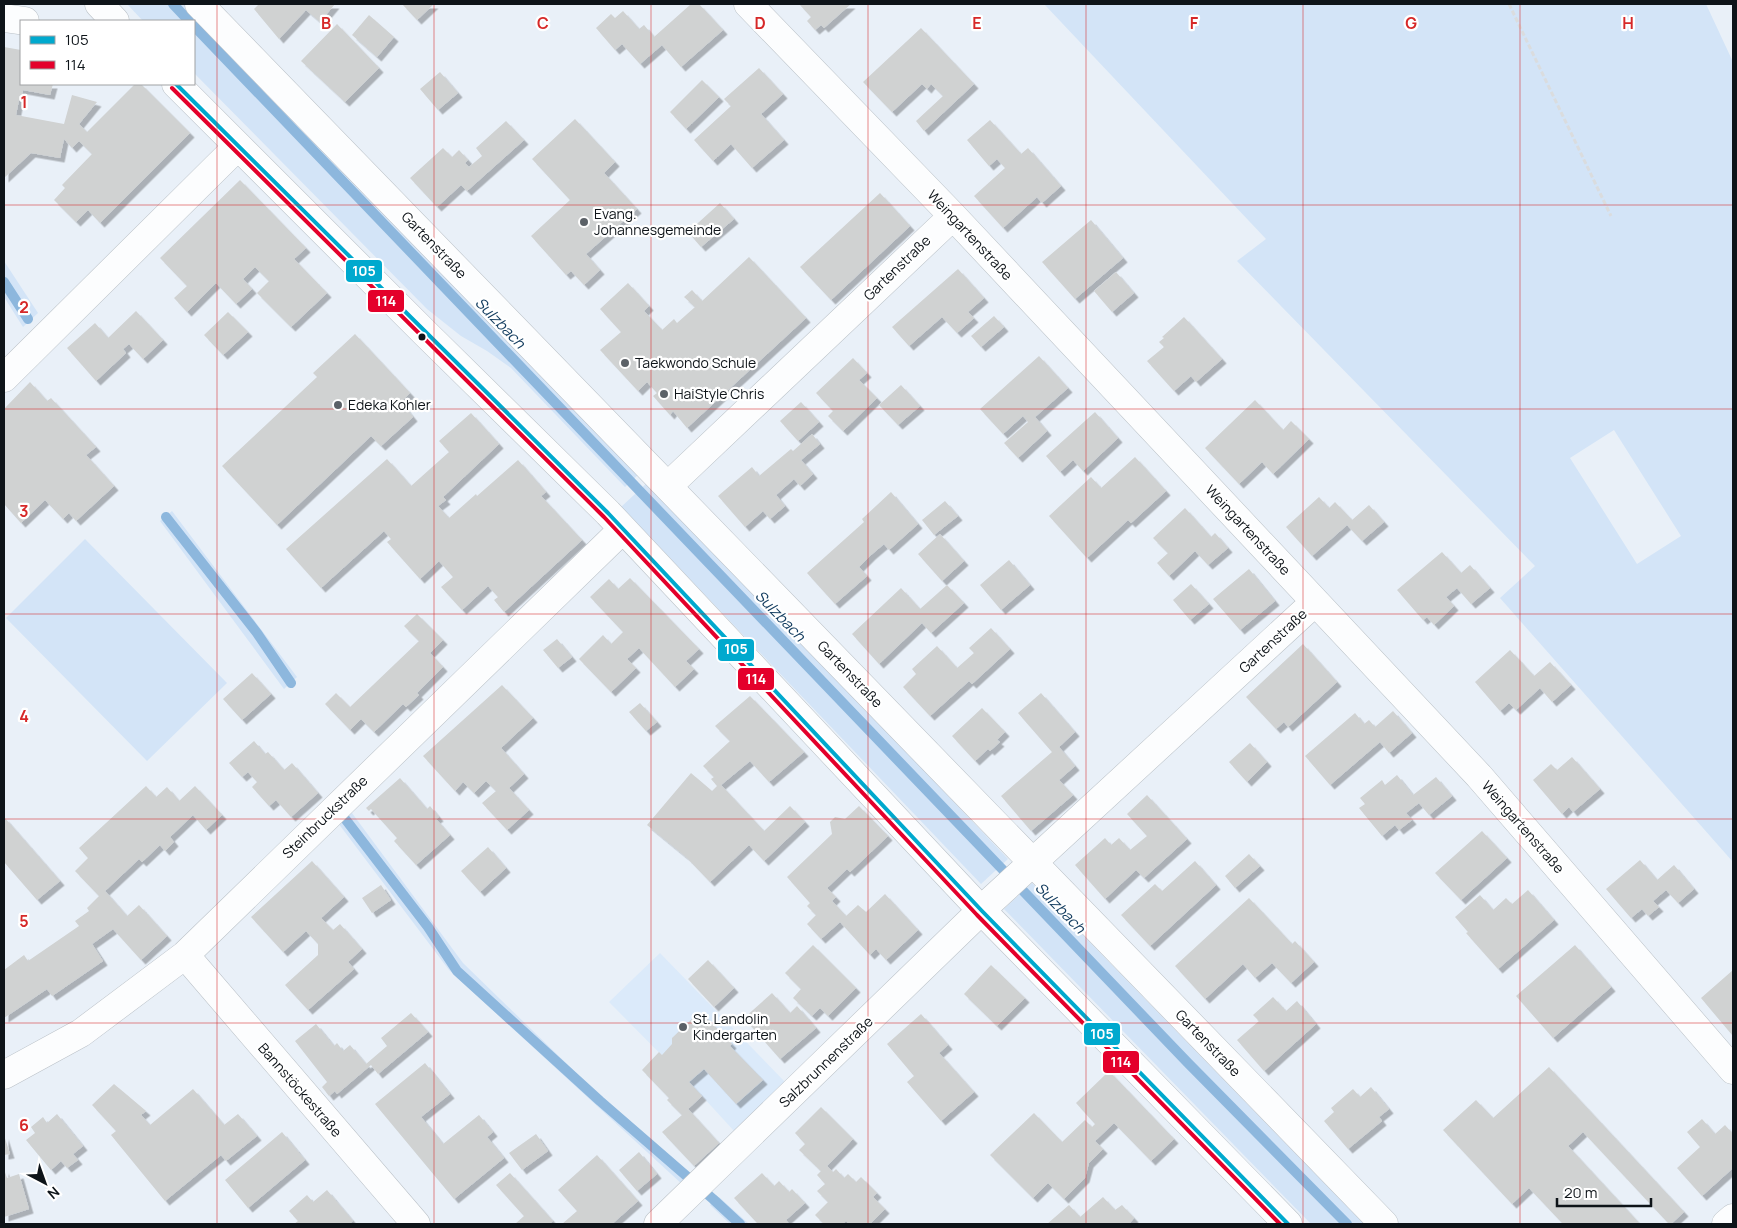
<svg xmlns="http://www.w3.org/2000/svg" width="1737" height="1228" font-family="Manrope,sans-serif">
	<defs>
		<filter id="shadow"><feDropShadow dx="4.5" dy="4.5" stdDeviation="0" flood-color="#0004"/></filter>
	</defs>
	<rect width="100%" height="100%" fill="#e9f0f8"/>
	<path fill="#dbeafa" d="M660,953L786,1083L735,1132L702,1096L609,1002Z"/>
	<path fill="#d3e4f7" fill-rule="evenodd" d="M127,4H187L640,473L625,487L511,368L487,351L461,336L427,309L194,73V21H143Z
		M1044,4H1706L1733,62V862L1500,598L1535,566L1237,261L1266,239ZM1614,430L1681,536L1637,564L1570,458Z
		M4,261L38,313L23,327L4,297Z
		M649,481L1008,859L981,884L621,507Z
		M172,511L297,677L284,689L160,521Z
		M85,539L227,683L147,761L6,618Z
		M352,813L463,963L600,1096L692,1175L683,1185L449,970L338,823Z
		M1032,883L1364,1224H1311L1004,909Z
		M719,1197L749,1224H730L710,1205Z"/>
	<g fill="none" stroke-linecap="round" stroke-linejoin="round">
		<path stroke="#8db7dd" stroke-width="10" d="M173,4L189,21
			M194,26L1188,1063L1347,1224
			M4,282L28,319
			M166,517L257,633L291,683
			M346,820L428,927L457,971L600,1101L713,1199L740,1224"/>
	</g>
	<path fill="#d0d2d2" filter="url(#shadow)" d="M259,4H335L320,22L306,10L279,39L254,9Z
		M402,4H434L417,20Z
		M691,4H699L723,30L681,67L662,45L640,64L622,44L615,50L596,28L611,14L615,18L623,11L639,29L644,25L654,37Z
		M799,4H851L824,28L821,25L815,30L807,21L811,17Z
		M369,15L394,37L377,57L352,35Z
		M337,24L379,68L345,102L301,61Z
		M921,28L974,84L924,131L916,121L943,96L931,84L927,89L922,84L892,112L863,82Z
		M4,47L21,50V84H53L50,95L23,90L22,96L20,95L16,115L64,124L72,95L97,102L79,124L87,132L135,84H141L190,133L100,223L88,210L76,222L54,200L65,188L62,185L92,154L79,141L72,148L64,139L60,158L31,153L4,178Z
		M759,68L783,94L761,114L784,140L752,168L731,144L713,161L694,140L731,106L724,99Z
		M440,72L458,93L438,110L420,89Z
		M702,80L719,97L686,129L670,112Z
		M575,119L615,162L604,173L637,209L586,254L600,270L584,285L571,271L566,275L531,236L570,200L532,159Z
		M990,120L1021,154L1028,148L1061,186L1042,203L1037,197L1003,228L974,196L1005,168L997,159L989,166L967,140Z
		M506,121L524,140L467,191L461,185L437,207L410,178L443,148L452,157L459,150L468,160L465,163L469,167L482,156L476,148Z
		M240,180L306,248L294,259L327,293L291,327L257,293L269,281L255,267L243,279L252,289L236,304L216,283L187,312L174,298L187,286L160,258Z
		M880,193L910,226L831,300L800,267Z
		M720,203L734,219L701,247L688,232Z
		M1091,220L1123,258L1075,299L1042,262Z
		M749,257L806,318L687,428L673,411L670,415L653,396L657,393L647,382L638,391L600,350L621,332L600,309L628,283L649,306L644,311L662,330L674,319L677,323L695,307L684,297L692,290L702,301Z
		M958,269L984,298L968,312L974,318L957,333L942,317L909,346L892,327Z
		M1116,272L1134,293L1112,312L1094,291Z
		M136,311L163,340L143,359L129,344L123,349L126,353L96,381L67,348L95,323L108,338Z
		M228,312L248,332L223,355L204,335Z
		M994,316L1004,327L981,347L971,336Z
		M1184,317L1222,359L1196,382L1191,376L1174,391L1147,361L1164,347L1159,342L1164,338L1162,337Z
		M355,334L410,393L401,402L413,417L381,446L371,436L277,525L222,466L317,377L313,373Z
		M1039,356L1068,388L1035,417L1047,431L1018,458L1004,443L1028,422L1023,416L1003,434L980,409Z
		M853,358L867,373L859,380L877,398L843,431L828,416L833,411L816,393Z
		M30,382L47,401L51,398L96,447L86,455L114,486L76,521L69,513L63,519L45,500L21,523L4,504V409Z
		M901,385L920,406L898,425L879,405Z
		M1255,400L1283,430L1291,421L1309,439L1273,474L1262,462L1239,484L1205,448Z
		M801,402L819,422L798,441L780,421Z
		M1095,412L1118,438L1083,471L1073,460L1060,472L1046,456Z
		M471,413L499,444L443,497L446,500L438,506L449,518L476,494L477,496L518,460L546,492L541,496L582,540L504,612L494,600L498,597L488,586L462,610L441,587L453,577L439,561L420,579L387,542L391,539L384,531L321,588L286,549L387,459L411,486L449,452L439,441Z
		M812,434L820,444L801,460L813,474L800,486L794,479L776,495L785,506L770,519L763,511L745,527L718,496L752,467L759,476L791,449L793,451Z
		M1135,457L1166,491L1131,523L1128,520L1087,558L1049,516L1091,477L1101,488Z
		M891,492L918,524L889,550L884,544L871,555L859,567L867,576L835,604L807,573L864,522L862,519Z
		M1319,497L1329,508L1335,502L1352,520L1369,505L1384,522L1362,541L1347,525L1312,556L1286,527Z
		M945,501L958,516L934,535L922,520Z
		M1185,508L1211,537L1215,533L1228,548L1208,565L1195,551L1169,576L1157,563L1168,553L1153,538Z
		M940,534L964,561L942,581L918,554Z
		M1442,552L1461,573L1470,565L1490,588L1471,604L1457,588L1446,597L1454,606L1434,625L1427,617L1423,620L1397,590Z
		M1009,560L1030,585L1001,610L980,585Z
		M1249,569L1275,601L1240,630L1213,599Z
		M630,578L699,649L686,661L694,669L675,687L639,648L627,659L636,668L611,692L579,659L603,635L611,644L623,632L590,597L609,579L618,589Z
		M1191,584L1209,604L1190,620L1173,600Z
		M947,585L964,603L931,633L922,623L879,664L852,634L901,588L920,609Z
		M417,614L443,640L430,653L443,667L417,693L419,695L406,707L403,704L374,732L361,719L350,730L325,704L336,693L350,707L419,641L404,626Z
		M991,628L1010,649L972,684L969,681L930,716L903,687L916,674L912,669L937,646L957,668L974,653L969,648Z
		M557,639L572,657L558,668L543,650Z
		M1303,644L1337,682L1288,727L1284,722L1276,729L1246,697Z
		M1510,650L1534,676L1550,662L1571,685L1552,702L1540,688L1516,710L1509,703L1500,711L1475,682Z
		M252,673L271,694L242,720L223,699Z
		M502,685L533,718L501,748L524,774L509,788L529,810L507,830L482,803L496,791L486,781L474,793L463,782L455,791L423,756Z
		M1041,693L1075,732L1059,747L1075,766L1059,780L1073,795L1031,831L1001,796L1052,752L1018,713Z
		M750,696L804,752L769,782L750,761L721,785L764,831L790,806L805,822L764,861L749,845L710,882L686,857L647,825L691,773L712,791L717,786L711,779L714,777L703,766L730,741L715,726Z
		M640,703L657,722L646,731L629,712Z
		M982,708L1005,732L997,740L1000,742L990,751L988,749L975,761L952,736Z
		M1393,711L1412,733L1389,753L1380,742L1330,785L1305,756L1355,713L1364,724L1369,720L1375,727Z
		M254,741L265,754L268,752L284,770L292,763L318,793L291,817L276,800L269,806L252,787L257,782L248,772L242,777L229,763Z
		M1250,743L1267,762L1247,782L1229,762Z
		M1572,757L1600,789L1573,812L1569,807L1562,814L1533,780L1551,764L1557,770Z
		M1397,775L1413,795L1436,777L1452,796L1429,815L1419,803L1406,813L1412,820L1399,830L1395,825L1382,836L1359,808L1365,804L1360,798L1382,780L1385,785Z
		M400,778L427,809L430,806L439,817L436,819L450,835L416,865L394,841L397,838L371,809L369,811L366,808Z
		M146,786L156,797L167,787L179,801L195,786L222,815L206,830L193,815L170,837L174,842L165,851L160,845L142,862L139,859L105,891L127,916L139,905L167,936L141,960L113,929L92,944L103,961L52,996L47,989L4,1018V970L24,955L28,961L79,926L75,921L89,911L87,908L99,896L75,871L88,858L79,848Z
		M1147,795L1187,839L1144,878L1136,870L1105,899L1075,865L1105,838L1111,845L1119,838L1130,850L1147,836L1127,814Z
		M859,806L888,836L850,872L847,869L827,888L836,897L832,901L846,916L858,905L866,912L885,894L918,930L886,960L876,949L870,955L840,922L821,939L807,924L816,915L807,906L810,903L787,877L832,834L830,822L835,817L845,819Z
		M4,817L60,881L37,900L4,862Z
		M1482,831L1507,858L1461,900L1435,873Z
		M488,847L506,868L480,892L461,871Z
		M1249,854L1260,866L1235,888L1225,876Z
		M1640,860L1657,880L1674,865L1694,889L1678,903L1666,890L1653,901L1659,907L1648,916L1642,909L1631,918L1606,889Z
		M312,861L344,897L321,918L333,930L340,924L362,949L348,962L354,969L308,1010L285,985L318,955V944L306,931L283,952L251,917Z
		M1195,861L1216,885L1150,946L1121,915L1155,884L1162,891Z
		M381,885L391,900L372,913L362,898Z
		M1528,890L1554,920L1498,969L1466,933L1468,932L1455,917L1480,895L1493,910L1506,898L1512,904Z
		M1249,898L1292,944L1295,941L1314,962L1291,983L1272,963L1255,978L1243,964L1205,999L1175,966Z
		M813,945L856,988L828,1016L820,1008L812,1016L793,998L801,989L785,973Z
		M1575,945L1611,987L1553,1038L1516,996Z
		M708,960L734,988L714,1007L688,979Z
		M991,965L1025,998L997,1026L964,994Z
		M1733,970V1036L1701,998Z
		M772,993L790,1013L797,1006L816,1028L780,1059L744,1018Z
		M1273,997L1286,1011L1297,1001L1316,1024L1264,1071L1237,1040L1259,1021L1253,1015Z
		M411,1013L428,1032L378,1074L371,1065L337,1094L335,1091L329,1096L322,1087L327,1082L295,1041L316,1024L334,1046L337,1043L343,1051L350,1045L366,1064L387,1046L381,1038Z
		M921,1014L948,1045L939,1053L974,1092L941,1121L907,1082L914,1076L887,1044Z
		M696,1015H704L732,1044L730,1046L763,1080L736,1104L704,1069L689,1082L702,1096L688,1109L719,1143L694,1166L662,1132L682,1115L667,1100L669,1098L642,1070L659,1052L662,1055L672,1044V1038Z
		M425,1063L450,1094L421,1117L443,1144L479,1115L493,1132L487,1137L504,1158L454,1199L375,1104Z
		M1549,1067L1684,1212L1671,1224H1669L1583,1132L1568,1146L1640,1224H1563L1529,1188L1512,1204L1443,1130L1476,1100L1493,1118Z
		M1109,1071L1174,1139L1151,1161L1114,1123L1095,1141L1103,1149L1089,1163L1085,1178L1064,1199L1048,1183L1033,1198L990,1155L1034,1113L1062,1142L1085,1120L1092,1127L1095,1124L1076,1103Z
		M114,1084L146,1111L141,1115L150,1125L193,1089L224,1125L238,1114L257,1136L226,1161L221,1155L165,1201L111,1135L116,1131L92,1105Z
		M1371,1087L1389,1109L1379,1117L1382,1121L1348,1149L1324,1121L1334,1112L1331,1108L1353,1089L1360,1097Z
		M821,1107L853,1139L827,1166L833,1172L836,1169L844,1178L848,1174L856,1182L861,1177L877,1193L873,1197L885,1209L870,1224H849L846,1221L843,1224H824L815,1215L828,1202L817,1191L825,1184L817,1175L821,1171L799,1150L805,1144L795,1133Z
		M57,1114L83,1146L73,1154L78,1160L67,1168L61,1161L51,1170L26,1140L35,1133L31,1127L43,1117L47,1123Z
		M1702,1119L1715,1134L1725,1125L1733,1134V1168L1702,1196L1677,1168L1700,1147L1687,1132Z
		M282,1132L305,1160L248,1208L225,1180Z
		M536,1134L548,1151L522,1170L509,1153Z
		M4,1135L10,1154L4,1155Z
		M639,1152L657,1174L637,1191L619,1170Z
		M597,1155L638,1201L612,1224H562L577,1211L558,1190Z
		M4,1169L7,1178L19,1174L29,1209L4,1217Z
		M510,1173L553,1221L549,1224H515L524,1216L496,1185Z
		M762,1173L774,1186L779,1181L789,1192L792,1189L805,1203L786,1220L789,1224H758L734,1198Z
		M327,1190L353,1221L349,1224H294L298,1221L289,1211L307,1195L313,1202Z
		M1103,1197L1115,1210L1122,1205L1134,1218L1129,1224H1047L1069,1205L1080,1217Z"/>
	<g fill="none" stroke-linecap="round" stroke-linejoin="round">
		<g stroke="#bac1c7" stroke-width="29">
			<path id="minor" d="M99,4L115,21
				M199,4L1384,1224
				M748,4L953,216L1479,776L1733,1070
				M4,18L25,21
				M176,84L426,334L608,513L982,911L1288,1224
				M4,378L238,146
				M668,486L953,216
				M185,955L416,1224
				M4,1075L81,1033L185,955L623,529
				M658,1224L993,899L1315,602
				M1726,1224L1733,1218"/>
		</g>
		<path stroke="#dadcde" stroke-width="3" stroke-dasharray="5 2.5" stroke-linecap="butt" d="M1509,4L1611,216"/>
		<use href="#minor" stroke="#fcfdfe" stroke-width="28"/>
		<g stroke="#fff" stroke-width="8">
			<path id="bus-1" d="M176,84L608,513L982,911L1288,1224"/>
		</g>
		<g stroke="#fff" stroke-width="8">
			<path id="bus-2" d="M172,88L604,517L977,915L1280,1224"/>
		</g>
		<use href="#bus-1" stroke="#00a9ce" stroke-width="4"/>
		<use href="#bus-2" stroke="#e4002b" stroke-width="4"/>
	</g>
	<path fill="none" stroke="#d62828" stroke-width="1" stroke-opacity="0.55" d="M217,4V1224M434,4V1224M651,4V1224M868,4V1224M1086,4V1224M1303,4V1224M1520,4V1224M4,205H1733M4,409H1733M4,614H1733M4,819H1733M4,1023H1733"/>
	<g fill="#5b6167" stroke="#fff" stroke-width="2">
		<circle cx="584" cy="222" r="5"/>
		<circle cx="625" cy="363" r="5"/>
		<circle cx="664" cy="394" r="5"/>
		<circle cx="338" cy="405" r="5"/>
		<circle cx="683" cy="1027" r="5"/>
	</g>
	<circle fill="#0e1419" stroke="#fff" stroke-width="2" cx="422" cy="337" r="4.5"/>
	<g text-anchor="middle" stroke-width="4.5" stroke-linejoin="round" paint-order="stroke">
		<g font-size="14" fill="#0e1419" stroke="#fff" text-anchor="start">
			<text x="594" y="219">Evang.<tspan x="594" dy="16">Johannesgemeinde</tspan></text>
			<text x="635" y="368">Taekwondo Schule</text>
			<text x="674" y="399">HaiStyle Chris</text>
			<text x="348" y="410">Edeka Kohler</text>
			<text x="693" y="1024">St. Landolin<tspan x="693" dy="16">Kindergarten</tspan></text>
		</g>
		<g font-size="14" fill="#0e1419" stroke="#fff">
			<text transform="translate(970 235) rotate(47)" y="5">Weingartenstraße</text>
			<text transform="translate(434 245) rotate(46)" y="5">Gartenstraße</text>
			<text transform="translate(897 268) rotate(-44)" y="5">Gartenstraße</text>
			<text transform="translate(1248 530) rotate(47)" y="5">Weingartenstraße</text>
			<text transform="translate(1273 641) rotate(-43)" y="5">Gartenstraße</text>
			<text transform="translate(850 674) rotate(46)" y="5">Gartenstraße</text>
			<text transform="translate(325 817) rotate(-44)" y="5">Steinbruckstraße</text>
			<text transform="translate(1523 827) rotate(49)" y="5">Weingartenstraße</text>
			<text transform="translate(1208 1043) rotate(46)" y="5">Gartenstraße</text>
			<text transform="translate(826 1062) rotate(-44)" y="5">Salzbrunnenstraße</text>
			<text transform="translate(300 1090) rotate(49)" y="5">Bannstöckestraße</text>
		</g>
		<g font-size="15" font-style="italic" fill="#113b5e" stroke="#fff">
			<text transform="translate(500 323) rotate(46)" y="5">Sulzbach</text>
			<text transform="translate(780 616) rotate(46)" y="5">Sulzbach</text>
			<text transform="translate(1060 908) rotate(46)" y="5">Sulzbach</text>
		</g>
	</g>
	<g font-size="16" text-anchor="middle" font-weight="bold" fill="#d62828" stroke="#fff" stroke-width="4.5" stroke-linejoin="round" paint-order="stroke">
		<text x="326" y="29">B</text>
		<text x="543" y="29">C</text>
		<text x="760" y="29">D</text>
		<text x="977" y="29">E</text>
		<text x="1194" y="29">F</text>
		<text x="1411" y="29">G</text>
		<text x="1628" y="29">H</text>
		<text x="24" y="108">1</text>
		<text x="24" y="313">2</text>
		<text x="24" y="517">3</text>
		<text x="24" y="722">4</text>
		<text x="24" y="927">5</text>
		<text x="24" y="1131">6</text>
	</g>
	<g stroke="#fff" stroke-width="2">
		<rect x="345" y="259" width="38" height="24" rx="5" fill="#00a9ce"/>
		<rect x="367" y="289" width="38" height="24" rx="5" fill="#e4002b"/>
		<rect x="717" y="638" width="38" height="24" rx="5" fill="#00a9ce"/>
		<rect x="737" y="667" width="38" height="24" rx="5" fill="#e4002b"/>
		<rect x="1083" y="1022" width="38" height="24" rx="5" fill="#00a9ce"/>
		<rect x="1102" y="1050" width="38" height="24" rx="5" fill="#e4002b"/>
	</g>
	<g font-size="14" text-anchor="middle" font-weight="bold" fill="#fff">
		<text x="364" y="276">105</text>
		<text x="386" y="306">114</text>
		<text x="736" y="654">105</text>
		<text x="756" y="684">114</text>
		<text x="1102" y="1039">105</text>
		<text x="1121" y="1067">114</text>
	</g>
	<rect width="1737" height="1228" fill="none" stroke="#0e1419" stroke-width="10"/>
	<rect x="20" y="20" width="175" height="65" fill="#ffffff" stroke="#9fa1a3"/>
	<rect x="30" y="36" width="25" height="8" fill="#00a9ce" stroke="#9fa1a3"/>
	<text x="65" y="45" font-size="15" fill="#0e1419">105</text>
	<rect x="30" y="61" width="25" height="8" fill="#e4002b" stroke="#9fa1a3"/>
	<text x="65" y="70" font-size="15" fill="#0e1419">114</text>
	<g transform="translate(45 1183) rotate(139)" stroke="#ffffff" stroke-width="4" paint-order="stroke">
	<path d="M0-4L9 19L0 12L-9 19Z" fill="#0e1419"/>
	<text y="-8" font-size="14" font-weight="bold" text-anchor="middle" fill="#0e1419">N</text>
	</g>
	<path d="M1557 1198v8h94v-8" fill="none" stroke="#0e1419" stroke-width="2.5"/>
	<text x="1564" y="1198" font-size="15" fill="#0e1419" stroke="#ffffff" stroke-width="4" paint-order="stroke">20 m</text>
</svg>
